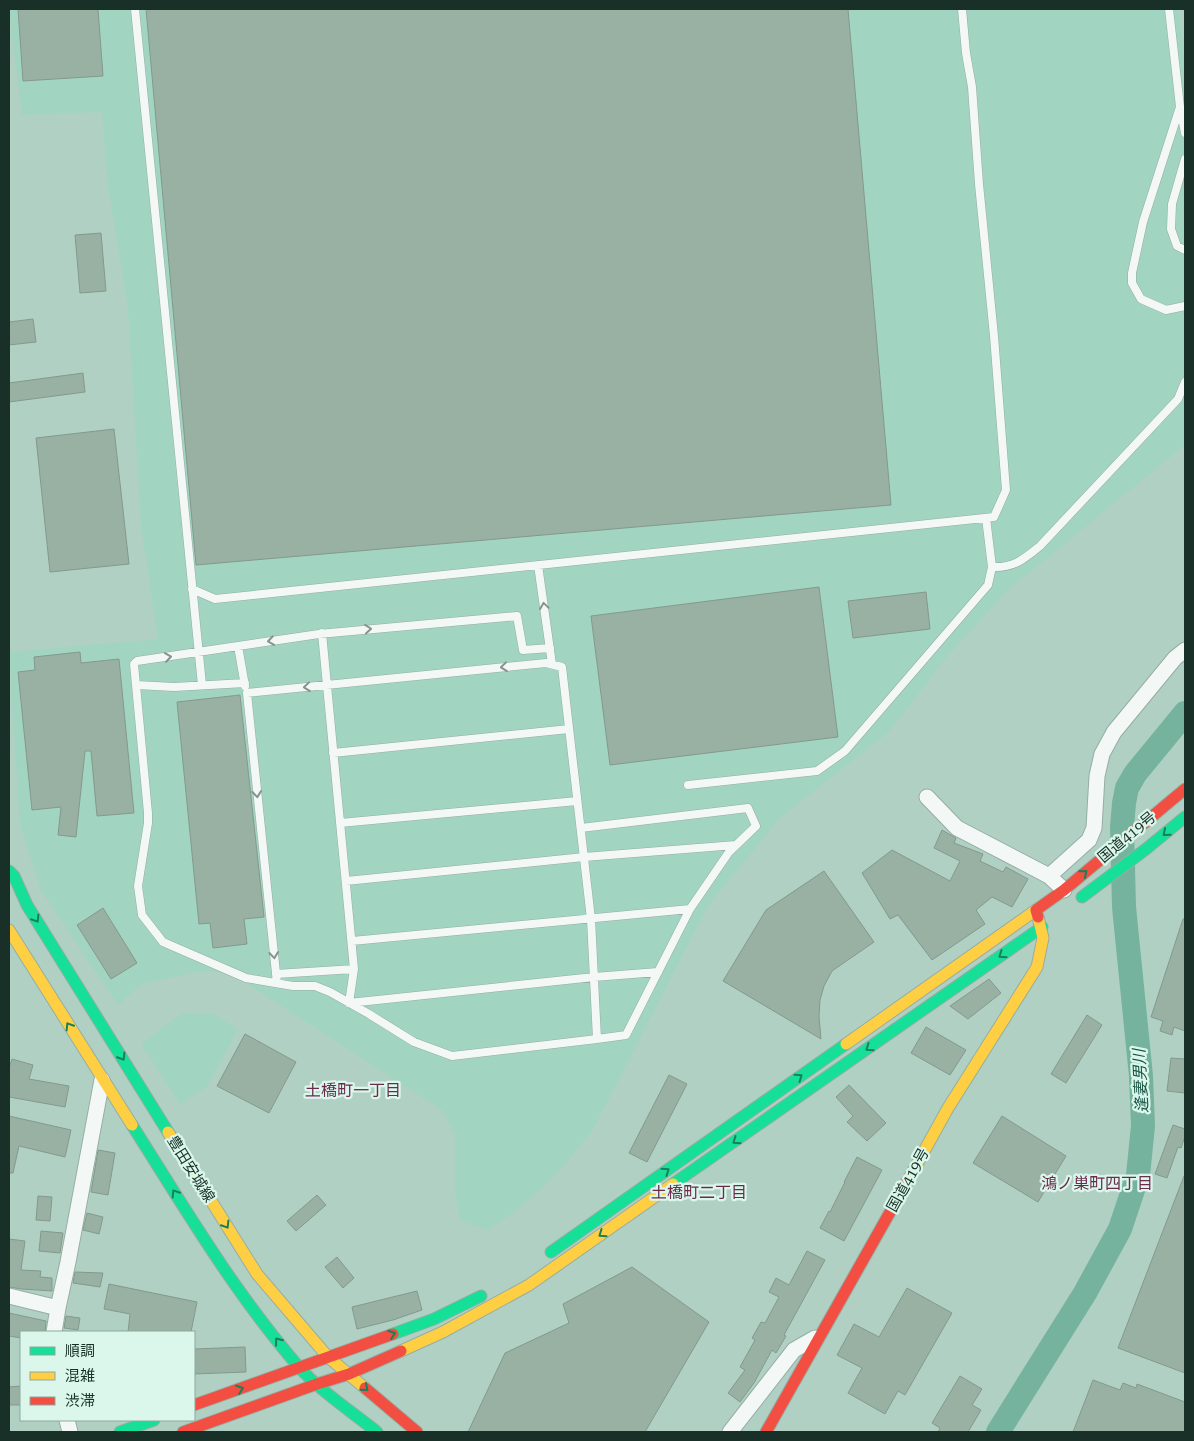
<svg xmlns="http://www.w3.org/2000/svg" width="1194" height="1441" font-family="'Roboto Serif','Noto Sans JP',serif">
	<rect width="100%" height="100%" fill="#b1d0c4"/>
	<path fill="#a2d4c2" d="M9,9H1178L1185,61V445L1006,592L946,658L889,732L780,818L708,906L594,1128L559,1172L520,1208L487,1230L460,1220L455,1189V1136L443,1111L232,974L202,971L142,984L118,1005L41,890L20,825L9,652L158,639L141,527L128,309L108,187L102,112L22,115Z
		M182,1013H212L238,1029L207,1087L180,1104L141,1044Z"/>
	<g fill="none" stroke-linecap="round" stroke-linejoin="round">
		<path stroke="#75b39e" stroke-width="24" d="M998,1432L1085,1293L1120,1229L1138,1175L1143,1126L1141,1076L1124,907L1122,827L1124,803L1127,788L1135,774L1185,713"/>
	</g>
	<path fill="#98b1a3" stroke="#84998e" d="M18,9H98L103,76L23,81Z
		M146,9H848L891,505L196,565Z
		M101,233L106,291L80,293L75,235Z
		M33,319L36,342L9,345V322Z
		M83,373L85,392L9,402V383Z
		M114,429L129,564L50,572L36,438Z
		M819,587L838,737L610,765L591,616Z
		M926,592L930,629L853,638L848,601Z
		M80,652L81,663L119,659L134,813L97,816L91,751H85L76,837L58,835L61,807L32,810L18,672L35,670L34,657Z
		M240,695L264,917L244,919L247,944L213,948L210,923L199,924L177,702Z
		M942,830L956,838L954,843L983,854L980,861L1003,872L1006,867L1028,879L1012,907L992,897L976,910L985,924L932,960L898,915L890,919L862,873L892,850L950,881L960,861L934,848Z
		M824,871L874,942L832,971L824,986L820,1000L819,1016L821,1039L723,981L766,910Z
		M103,908L137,963L111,979L77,925Z
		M1183,919H1185V1031L1174,1027L1172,1035L1160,1031L1163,1021L1151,1017Z
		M989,979L1001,993L968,1019L950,1006Z
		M1087,1015L1102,1025L1066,1083L1051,1074Z
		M926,1027L966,1050L950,1075L911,1053Z
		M245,1034L296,1062L269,1113L217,1086Z
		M1171,1058L1185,1059V1093L1167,1091Z
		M12,1059L33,1065L29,1079L69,1086L65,1107L9,1097V1068Z
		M669,1075L687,1084L647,1162L629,1153Z
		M849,1085L886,1123L867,1141L847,1122L853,1116L836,1097Z
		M9,1116L71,1130L65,1157L19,1146L13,1173H9Z
		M1002,1116L1066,1156L1038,1202L973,1163Z
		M1173,1125L1185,1129V1136L1181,1148L1178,1147L1167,1178L1155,1174Z
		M98,1150L115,1153L108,1195L91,1192Z
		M857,1157L882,1170L844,1241L820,1228L829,1211L830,1212L845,1182H844Z
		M1184,1176H1185V1373L1118,1348Z
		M317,1195L326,1205L296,1231L287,1221Z
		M38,1196L52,1197L50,1221L36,1220Z
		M87,1213L103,1217L99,1234L83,1230Z
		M41,1231L63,1233L60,1253L39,1251Z
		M9,1239L25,1241L21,1270L41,1271L40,1277L52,1278V1291L22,1289L9,1287Z
		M807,1251L825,1260L784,1335L786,1336L776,1353L772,1350L754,1383L740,1402L728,1393L745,1370L740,1367L755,1340L752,1338L761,1322L765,1323L779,1297L769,1292L776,1278L789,1285Z
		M337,1257L354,1278L343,1288L325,1267Z
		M632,1267L709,1322L645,1432H468L505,1353L569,1323L563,1304Z
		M75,1272L103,1273L100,1287L73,1283Z
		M109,1284L197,1302L191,1332H128L130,1314L104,1309Z
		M907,1288L952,1313L905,1395L898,1391L885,1414L848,1393L862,1368L837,1355L854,1324L879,1337Z
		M417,1291L422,1310L393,1320L357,1329L352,1307Z
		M9,1313L46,1321L45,1332H21V1338L9,1336Z
		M66,1316L80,1318L78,1330L64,1328Z
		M245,1347L246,1372L194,1374V1349Z
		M960,1376L982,1389L972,1405L981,1410L968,1432H938L940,1428L932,1423Z
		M1093,1380L1120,1390L1123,1383L1136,1388L1137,1384L1185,1402V1432H1073Z
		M21,1386V1405H9V1387Z"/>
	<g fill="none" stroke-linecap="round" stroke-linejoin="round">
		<g stroke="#95ada4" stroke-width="9">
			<path id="lane" d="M135,9L202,685
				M1169,9L1180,107L1185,133
				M1180,107L1143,222L1132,273V283L1141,299L1166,310L1185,306
				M1185,159L1172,204L1171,229L1177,246L1185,250
				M986,518L992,567
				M538,565L552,664
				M192,589L215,599L994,517L1006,490L994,336L979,184L972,87L966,53L962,9
				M238,646L245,686
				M136,685L174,687L245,683
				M333,753L569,729
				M688,785L817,771L845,751L988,585L992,567C1014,568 1024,559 1040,546L1178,399L1185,382
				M340,823L577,801
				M581,828L748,808L756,826L729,852L690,909L626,1035L597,1039
				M346,881L584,857L736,845
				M352,941L690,909
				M354,969L349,1003L594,977L658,972
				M276,974L354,969L322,633
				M277,983L247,693L546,663L562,667L591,919L597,1039L452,1056L414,1042L369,1014L330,992L315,986H293L246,978L163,942L142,915L138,886L148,823V813L134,664L137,661L319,634L517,616L523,650L550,648"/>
		</g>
		<g stroke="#95ada4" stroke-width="17">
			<path id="street" d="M927,797L957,828L1049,876
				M1064,890L1049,876L1089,840L1094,828L1097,776L1102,754L1114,732L1175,658L1185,650
				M9,1296L58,1308L68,1262L102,1080
				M54,1332L58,1308
				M67,1420L70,1432
				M730,1432L794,1350L815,1338"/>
		</g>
		<g stroke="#95ada4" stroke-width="13">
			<path id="fast" d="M9,871L14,876L27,905L168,1132
				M1082,897L1146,849L1185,817
				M132,1125C184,1207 234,1292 298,1366C319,1390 352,1412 377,1432
				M673,1184L1042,927
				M551,1252L846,1044
				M393,1334L434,1319L481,1296
				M120,1432L154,1420"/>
		</g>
		<g stroke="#95ada4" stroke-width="13">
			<path id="slow" d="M9,930L132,1125
				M846,1044L1036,910
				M168,1132L257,1274L328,1357L365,1388
				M907,1182L948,1108L1037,967L1043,938L1038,917
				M401,1351L443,1332L529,1285L673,1184"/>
		</g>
		<g stroke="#95ada4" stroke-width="13">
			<path id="jam" d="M1038,917L1036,910L1064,890L1185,789
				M365,1388L417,1432
				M194,1405L393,1334
				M183,1432L317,1384L349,1374L401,1351
				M766,1432L907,1182"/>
		</g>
		<use href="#lane" stroke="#f3f8f6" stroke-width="8"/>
		<use href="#street" stroke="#f3f8f6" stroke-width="15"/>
		<use href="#fast" stroke="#16e098" stroke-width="11"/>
		<use href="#slow" stroke="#ffcf43" stroke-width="11"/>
		<use href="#jam" stroke="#f24e42" stroke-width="11"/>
	</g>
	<defs><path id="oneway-chevron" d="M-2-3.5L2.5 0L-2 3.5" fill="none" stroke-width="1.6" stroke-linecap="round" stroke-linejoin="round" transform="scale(1.25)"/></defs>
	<g stroke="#86948f">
		<use href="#oneway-chevron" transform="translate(544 606) rotate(-98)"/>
		<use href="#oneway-chevron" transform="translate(368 629) rotate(-5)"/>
		<use href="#oneway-chevron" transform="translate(271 641) rotate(171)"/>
		<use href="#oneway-chevron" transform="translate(168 657) rotate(-8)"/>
		<use href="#oneway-chevron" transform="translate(504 667) rotate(174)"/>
		<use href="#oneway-chevron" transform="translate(307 687) rotate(174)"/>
		<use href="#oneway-chevron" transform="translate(257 794) rotate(84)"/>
		<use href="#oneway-chevron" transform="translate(274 955) rotate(84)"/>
	</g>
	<g stroke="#187f5a">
		<use href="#oneway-chevron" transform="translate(1166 833) rotate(140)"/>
		<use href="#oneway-chevron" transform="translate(1084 873) rotate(-40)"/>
		<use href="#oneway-chevron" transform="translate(36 919) rotate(58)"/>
		<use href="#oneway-chevron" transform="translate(1002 955) rotate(145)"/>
		<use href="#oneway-chevron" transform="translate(69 1026) rotate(-122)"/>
		<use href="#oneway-chevron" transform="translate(869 1048) rotate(145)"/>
		<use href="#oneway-chevron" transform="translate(122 1057) rotate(58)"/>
		<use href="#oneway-chevron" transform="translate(799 1077) rotate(-35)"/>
		<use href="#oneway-chevron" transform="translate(736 1141) rotate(145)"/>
		<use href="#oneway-chevron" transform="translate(666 1171) rotate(-35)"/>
		<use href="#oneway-chevron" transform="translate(175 1193) rotate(-123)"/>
		<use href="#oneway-chevron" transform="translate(226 1225) rotate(58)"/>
		<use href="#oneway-chevron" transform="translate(602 1234) rotate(145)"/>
		<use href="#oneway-chevron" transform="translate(392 1334) rotate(-20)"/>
		<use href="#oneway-chevron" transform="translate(278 1341) rotate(-128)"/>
		<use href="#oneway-chevron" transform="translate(365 1388) rotate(40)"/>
		<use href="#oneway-chevron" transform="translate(240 1389) rotate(-20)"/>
	</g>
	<g text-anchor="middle" stroke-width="4.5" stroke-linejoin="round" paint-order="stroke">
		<g font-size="15" fill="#193028" stroke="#dbf7ec">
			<text transform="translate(1127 837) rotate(-40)" y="5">国道419号</text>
			<text transform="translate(191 1169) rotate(58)" y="5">豊田安城線</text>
			<text transform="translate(908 1180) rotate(-61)" y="5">国道419号</text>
		</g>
		<g font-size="16" font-style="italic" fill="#155342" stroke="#dbf7ec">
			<text transform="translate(1140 1081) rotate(-93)" y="6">逢妻男川</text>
		</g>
		<g font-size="16" fill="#6b2b4c" stroke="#dbf7ec">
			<text x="353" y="1096">土橋町一丁目</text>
			<text x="1097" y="1189">鴻ノ巣町四丁目</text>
			<text x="699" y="1198">土橋町二丁目</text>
		</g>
	</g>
	<rect width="1194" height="1441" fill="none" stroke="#193028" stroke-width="20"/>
	<rect x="20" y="1331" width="175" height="90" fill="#dbf7ec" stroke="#8da79e"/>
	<rect x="30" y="1347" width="25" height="8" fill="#16e098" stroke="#8da79e"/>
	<text x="65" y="1356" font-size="15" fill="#193028">順調</text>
	<rect x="30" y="1372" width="25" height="8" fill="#ffcf43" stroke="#8da79e"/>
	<text x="65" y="1381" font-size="15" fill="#193028">混雑</text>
	<rect x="30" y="1397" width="25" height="8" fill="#f24e42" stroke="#8da79e"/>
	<text x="65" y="1406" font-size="15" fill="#193028">渋滞</text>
</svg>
